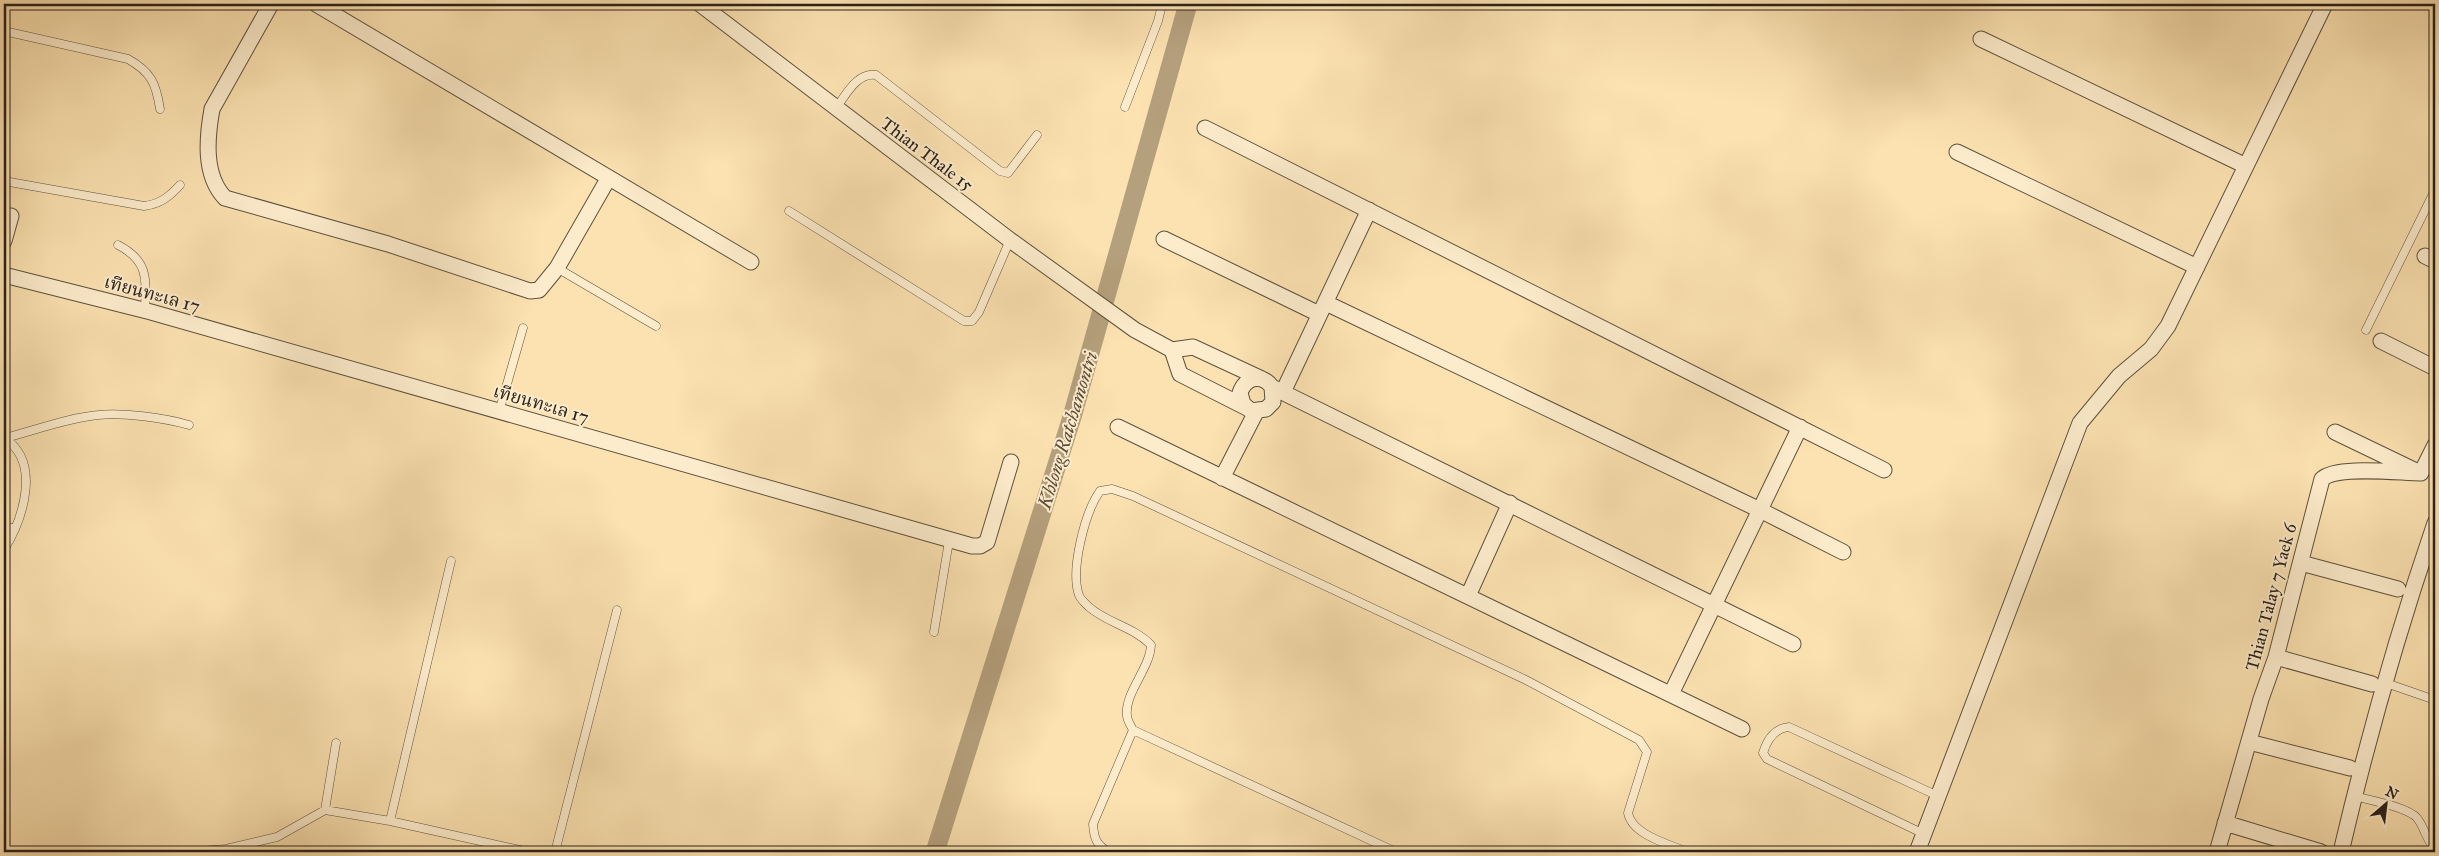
<svg xmlns="http://www.w3.org/2000/svg" width="2439" height="856" font-family="'IM FELL Great Primer','Noto Serif Thai',serif">
	<rect width="100%" height="100%" fill="#fce2b1"/>
	<filter id="stains"><feTurbulence type="fractalNoise" baseFrequency=".004" numOctaves="4"/><feColorMatrix values="0 0 0 0 .2 0 0 0 0 .09 0 0 0 0 .02 0 0 0 .5 -.17"/></filter>
	<radialGradient id="worn" r=".72"><stop offset=".6" stop-color="#630" stop-opacity="0"/><stop offset="1" stop-color="#630" stop-opacity=".3"/></radialGradient>
	<g fill="none" stroke-linecap="round" stroke-linejoin="round">
		<path stroke="#b5a07d" stroke-width="19" d="M935,852L1072,417L1188,4"/>
		<g stroke="#5e513f" stroke-width="9">
			<path id="lane" d="M4,31L128,59C151,72 156,83 160,109
				M1125,107L1158,21L1161,9L1159,4
				M836,108C846,95 857,72 876,75L1000,171L1008,173L1037,135
				M4,181L144,206C160,204 169,197 180,185
				M789,211L964,321H972L979,312L1010,240
				M118,245C149,261 146,279 145,310
				M557,268L656,326
				M2366,330L2435,190
				M499,412L523,328
				M4,438C42,462 23,519 4,550
				M5,438C36,430 67,418 98,415C122,412 165,418 189,425
				M4,526L15,529
				M934,632L949,541
				M2386,683L2435,700
				M1133,730C1131,726 1127,720 1127,716C1124,693 1150,669 1151,645C1134,627 1107,623 1089,607C1086,604 1080,599 1079,595C1070,570 1085,512 1100,491L1112,489L1133,496L1526,680L1639,740L1647,752L1628,813C1632,835 1669,844 1687,852
				M2354,796C2369,800 2408,807 2417,818C2425,828 2426,840 2435,849
				M325,810L336,743
				M390,821L451,561
				M1924,834L1767,759L1763,753C1767,740 1775,728 1789,727L1938,796
				M188,852L226,849L277,837L325,810L390,821L529,852
				M555,852L617,610
				M1109,852C1096,845 1094,838 1093,824L1133,730L1396,852"/>
		</g>
		<g stroke="#5e513f" stroke-width="17">
			<path id="street" d="M271,4L212,109C207,137 203,175 225,198L388,244L530,291L539,290L557,268L608,179
				M316,4L751,262
				M700,4L1010,240L1135,330L1172,350L1193,347L1262,379
				M1981,39L2246,166
				M1205,128L1884,470
				M1957,152L2197,267
				M1164,239L1319,314
				M4,241L11,216
				M2425,256L2435,261
				M4,275L151,312L972,546H980L987,542L1011,462
				M1326,303L1760,510L1843,552
				M2381,341L2435,368
				M1172,350L1180,374L1247,408
				M1272,387L1273,402L1266,409L1251,411L1243,404L1240,393C1245,377 1262,373 1272,387L1793,644
				M1283,392L1369,210
				M1118,427L1742,729
				M2335,432L2416,471
				M1222,478L1256,412
				M2301,563L2398,589
				M1468,596L1510,503
				M2276,657L2372,684
				M1671,694L1800,427
				M2249,742L2350,768
				M2225,823L2321,852
				M1917,852L2080,423L2119,376L2151,349L2168,326L2325,4
				M2217,852L2261,699L2276,657L2322,479C2336,465 2400,473 2421,473L2435,445
				M2341,852C2367,741 2398,631 2435,523"/>
		</g>
		<use href="#lane" stroke="#fdeccc" stroke-width="8"/>
		<use href="#street" stroke="#fdeccc" stroke-width="15"/>
	</g>
	<g text-anchor="middle" stroke-width="4" stroke-linejoin="round" paint-order="stroke">
		<g font-size="18" fill="#2a2119" stroke="#fdeccc">
			<text transform="translate(927 154) rotate(37)" y="6">Thian Thale 15</text>
			<text transform="translate(152 294) rotate(15)" y="6">เทียนทะเล 17</text>
			<text transform="translate(541 404) rotate(16)" y="6">เทียนทะเล 17</text>
			<text transform="translate(2271 597) rotate(-75)" y="6">Thian Talay 7 Yaek 6</text>
		</g>
		<g font-size="19" font-style="italic" fill="#5b4d3c" stroke="#fdeccc">
			<text transform="translate(1067 430) rotate(-73)" y="7">Khlong Ratchamontri</text>
		</g>
	</g>
	<rect width="2439" height="856" fill="none" stroke="#fce2b1" stroke-width="20"/>
	<rect x="5" y="5" width="2429" height="846" fill="none" stroke="#2a2119" stroke-width="2.5"/>
	<rect x="10" y="10" width="2419" height="836" fill="none" stroke="#2a2119"/>
	<g transform="translate(2386 804) rotate(28)" stroke="#fdeccc" stroke-width="4" paint-order="stroke">
	<path d="M0-4L9 19L0 12L-9 19Z" fill="#2a2119"/>
	<text y="-8" font-size="14" font-weight="bold" text-anchor="middle" fill="#2a2119">N</text>
	</g>
	<rect width="100%" height="100%" filter="url(#stains)"/>
	<rect width="100%" height="100%" fill="url(#worn)"/>
</svg>
